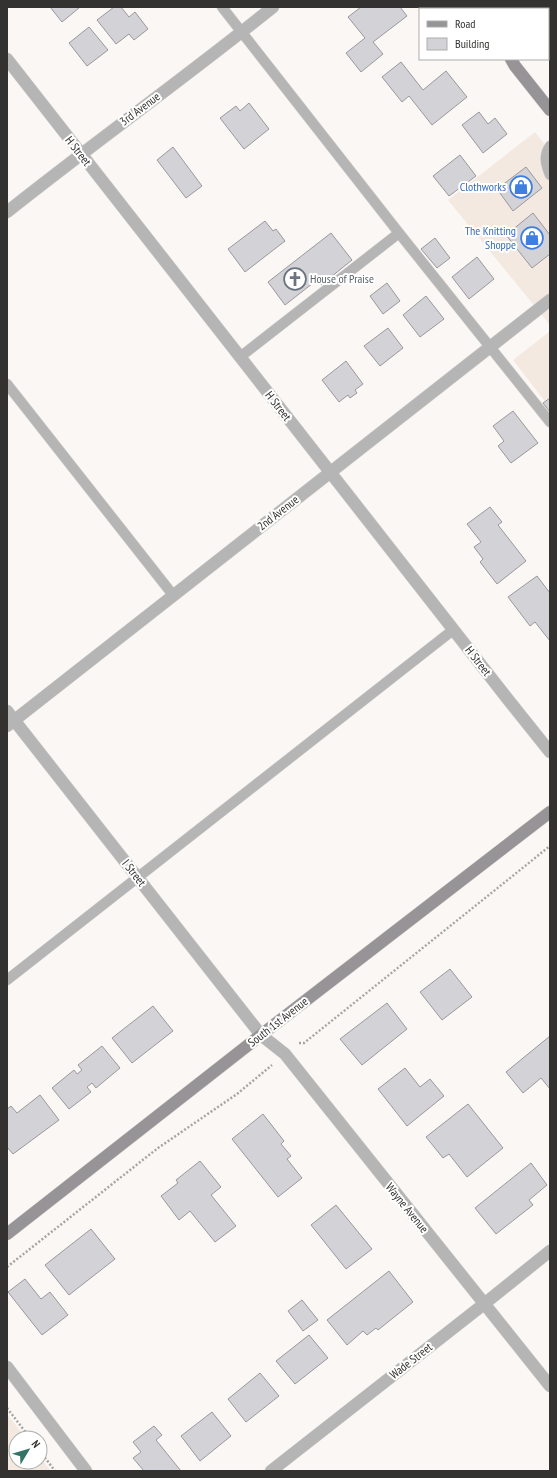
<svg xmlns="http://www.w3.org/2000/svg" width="557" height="1478" font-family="'PT Sans Narrow',sans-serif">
	<rect width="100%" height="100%" fill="#fbf7f4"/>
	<path fill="#f3e9e0" d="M535,132L550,151V325L448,200Z
		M550,331V408L513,360Z
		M7,1414L26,1438H16V1462H40V1457L51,1471H7Z"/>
	<path fill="#d3d2d6" stroke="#9a989c" d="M50,7H78L79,8L62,22Z
		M114,7H121L129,17L135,12L148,29L134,40L129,34L116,44L97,20Z
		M361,7H400L407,16L373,42L383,54L361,72L346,53L365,38L348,17Z
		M89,27L108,50L87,66L69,43Z
		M401,62L423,90L446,71L467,97L432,125L409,96L402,102L382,77Z
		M249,103L269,129L244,149L220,118L236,106L240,111Z
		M479,112L488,124L495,118L507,134L483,153L462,125Z
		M173,147L202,186L186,198L157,160Z
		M460,155L476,176L449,196L433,176Z
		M526,167L542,188L513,211L497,189Z
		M533,213L550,235V254L532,268L506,235Z
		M265,221L273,231L276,229L285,241L245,272L228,249Z
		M331,233L352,260L321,285L317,280L285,305L268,282Z
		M435,238L450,258L437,268L421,249Z
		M477,257L494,279L469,299L452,277Z
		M387,283L400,301L383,314L370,296Z
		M426,296L444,319L420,337L403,315Z
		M388,328L403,348L380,366L364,346Z
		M346,361L363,384L355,390L357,393L350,398L348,395L339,402L322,380Z
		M550,398V412L543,403Z
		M513,411L538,443L511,463L498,446L504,441L493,426Z
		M490,507L502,522L498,525L526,561L497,584L480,562L483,559L474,547L481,542L467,524Z
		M537,576L550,593V641L535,622L530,626L508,597Z
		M450,969L472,997L442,1020L420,992Z
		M387,1003L407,1029L362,1065L340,1039Z
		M153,1006L173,1031L132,1063L112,1038Z
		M550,1036V1089L541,1078L523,1093L506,1072Z
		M102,1046L120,1068L96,1088L92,1083L87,1087L91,1092L69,1109L52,1088L74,1070L77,1074L82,1070L78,1065Z
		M405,1068L420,1087L430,1079L444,1096L407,1126L378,1089Z
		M40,1095L59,1120L13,1154L7,1147V1109L11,1106L17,1113Z
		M468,1104L503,1148L467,1177L449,1154L443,1158L426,1137Z
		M263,1114L284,1141L281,1144L291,1156L287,1159L302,1178L278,1197L232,1139Z
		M200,1161L221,1187L211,1195L236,1226L215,1242L190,1211L179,1220L161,1196L178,1183L176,1180Z
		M531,1163L547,1185L529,1200L533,1205L496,1234L475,1208Z
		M336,1205L372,1249L346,1269L311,1225Z
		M91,1229L115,1259L69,1295L45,1265Z
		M389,1271L413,1302L378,1330L376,1328L367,1335L363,1331L347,1345L327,1320Z
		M25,1279L41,1299L50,1292L68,1315L42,1335L8,1292Z
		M302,1300L318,1320L303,1331L288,1311Z
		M309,1335L328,1358L295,1384L276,1361Z
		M260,1373L279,1396L246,1422L228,1399Z
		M212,1412L231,1436L200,1461L181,1436Z
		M154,1426L162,1435L156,1440L181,1471H144L133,1458L141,1452L133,1442Z"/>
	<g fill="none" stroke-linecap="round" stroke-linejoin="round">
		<g stroke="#d7d4d1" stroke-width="11">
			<path id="lane" d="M222,7L399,233L550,422
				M550,146C543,156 546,165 550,175
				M240,357L399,233
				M7,384L173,595
				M7,980L453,630"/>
		</g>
		<g stroke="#d7d4d1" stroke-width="13">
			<path id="street" d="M7,59L510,702L550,752
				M7,212C95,142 186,77 273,7
				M7,711L261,1035L285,1054L550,1386
				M7,726L550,300
				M7,1367L86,1471
				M271,1471L484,1304L550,1251"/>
		</g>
		<g stroke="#d7d4d1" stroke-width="13">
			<path id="secondary" d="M489,7L490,9
				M511,59L515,66L550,110
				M7,1234L261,1035L550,812"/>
		</g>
		<path stroke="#a7a5a2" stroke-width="2.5" stroke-dasharray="2 2" stroke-linecap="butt" d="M299,1043H304L550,846
			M7,1267L158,1148L237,1094L272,1065
			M7,1408L30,1438
			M40,1451L55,1471"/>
		<use href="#lane" stroke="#b6b5b6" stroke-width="10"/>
		<use href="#street" stroke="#b6b5b6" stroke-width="12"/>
		<use href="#secondary" stroke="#969496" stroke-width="12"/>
	</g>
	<defs>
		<g id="shop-ring" transform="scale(1.15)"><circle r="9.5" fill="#fff" stroke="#3f7fe0" stroke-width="1.5"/><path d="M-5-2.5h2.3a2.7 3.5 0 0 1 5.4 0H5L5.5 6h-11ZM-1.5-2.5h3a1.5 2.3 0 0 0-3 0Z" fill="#3f7fe0"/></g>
		<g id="church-ring" transform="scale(1.15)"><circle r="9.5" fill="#fff" stroke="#6b7280" stroke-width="1.5"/><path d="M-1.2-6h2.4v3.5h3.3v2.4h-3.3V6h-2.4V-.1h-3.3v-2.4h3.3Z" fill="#6b7280"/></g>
	</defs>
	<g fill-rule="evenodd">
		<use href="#shop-ring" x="521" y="187"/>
		<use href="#shop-ring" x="532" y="238"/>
		<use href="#church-ring" x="295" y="279"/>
	</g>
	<g text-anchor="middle" stroke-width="4" stroke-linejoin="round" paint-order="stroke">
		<g font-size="12" fill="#333230" stroke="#fff">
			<text transform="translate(140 109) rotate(-37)" y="4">3rd Avenue</text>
			<text transform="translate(78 151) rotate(52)" y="4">H Street</text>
			<text transform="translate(278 406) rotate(52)" y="4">H Street</text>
			<text transform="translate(278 513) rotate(-38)" y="4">2nd Avenue</text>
			<text transform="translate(478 661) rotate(52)" y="4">H Street</text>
			<text transform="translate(134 873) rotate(52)" y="4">I Street</text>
			<text transform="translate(278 1022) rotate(-38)" y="4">South 1st Avenue</text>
			<text transform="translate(407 1208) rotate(51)" y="4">Wayne Avenue</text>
			<text transform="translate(411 1361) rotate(-38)" y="4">Wade Street</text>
		</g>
		<g font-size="12" fill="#366cbe" stroke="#fff" text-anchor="end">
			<text x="506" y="191">Clothworks</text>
			<text x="516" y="235">The Knitting<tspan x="516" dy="14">Shoppe</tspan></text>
		</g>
		<g font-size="12" fill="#5b616d" stroke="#fff" text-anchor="start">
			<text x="310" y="283">House of Praise</text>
		</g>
	</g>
	<rect width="557" height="1478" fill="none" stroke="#333230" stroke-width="16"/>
	<rect x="419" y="8" width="130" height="52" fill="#ffffff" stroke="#adadac"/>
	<rect x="427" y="21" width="20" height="6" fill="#969496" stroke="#adadac"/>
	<text x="455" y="28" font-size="12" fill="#333230">Road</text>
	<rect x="427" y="38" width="20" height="12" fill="#d3d2d6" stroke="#adadac"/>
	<text x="455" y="48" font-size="12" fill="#333230">Building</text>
	<g transform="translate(28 1450) rotate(52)"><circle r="19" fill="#ffffff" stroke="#adadac"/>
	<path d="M0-3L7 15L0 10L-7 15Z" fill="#327566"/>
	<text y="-6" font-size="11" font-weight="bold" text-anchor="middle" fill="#333230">N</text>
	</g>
</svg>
